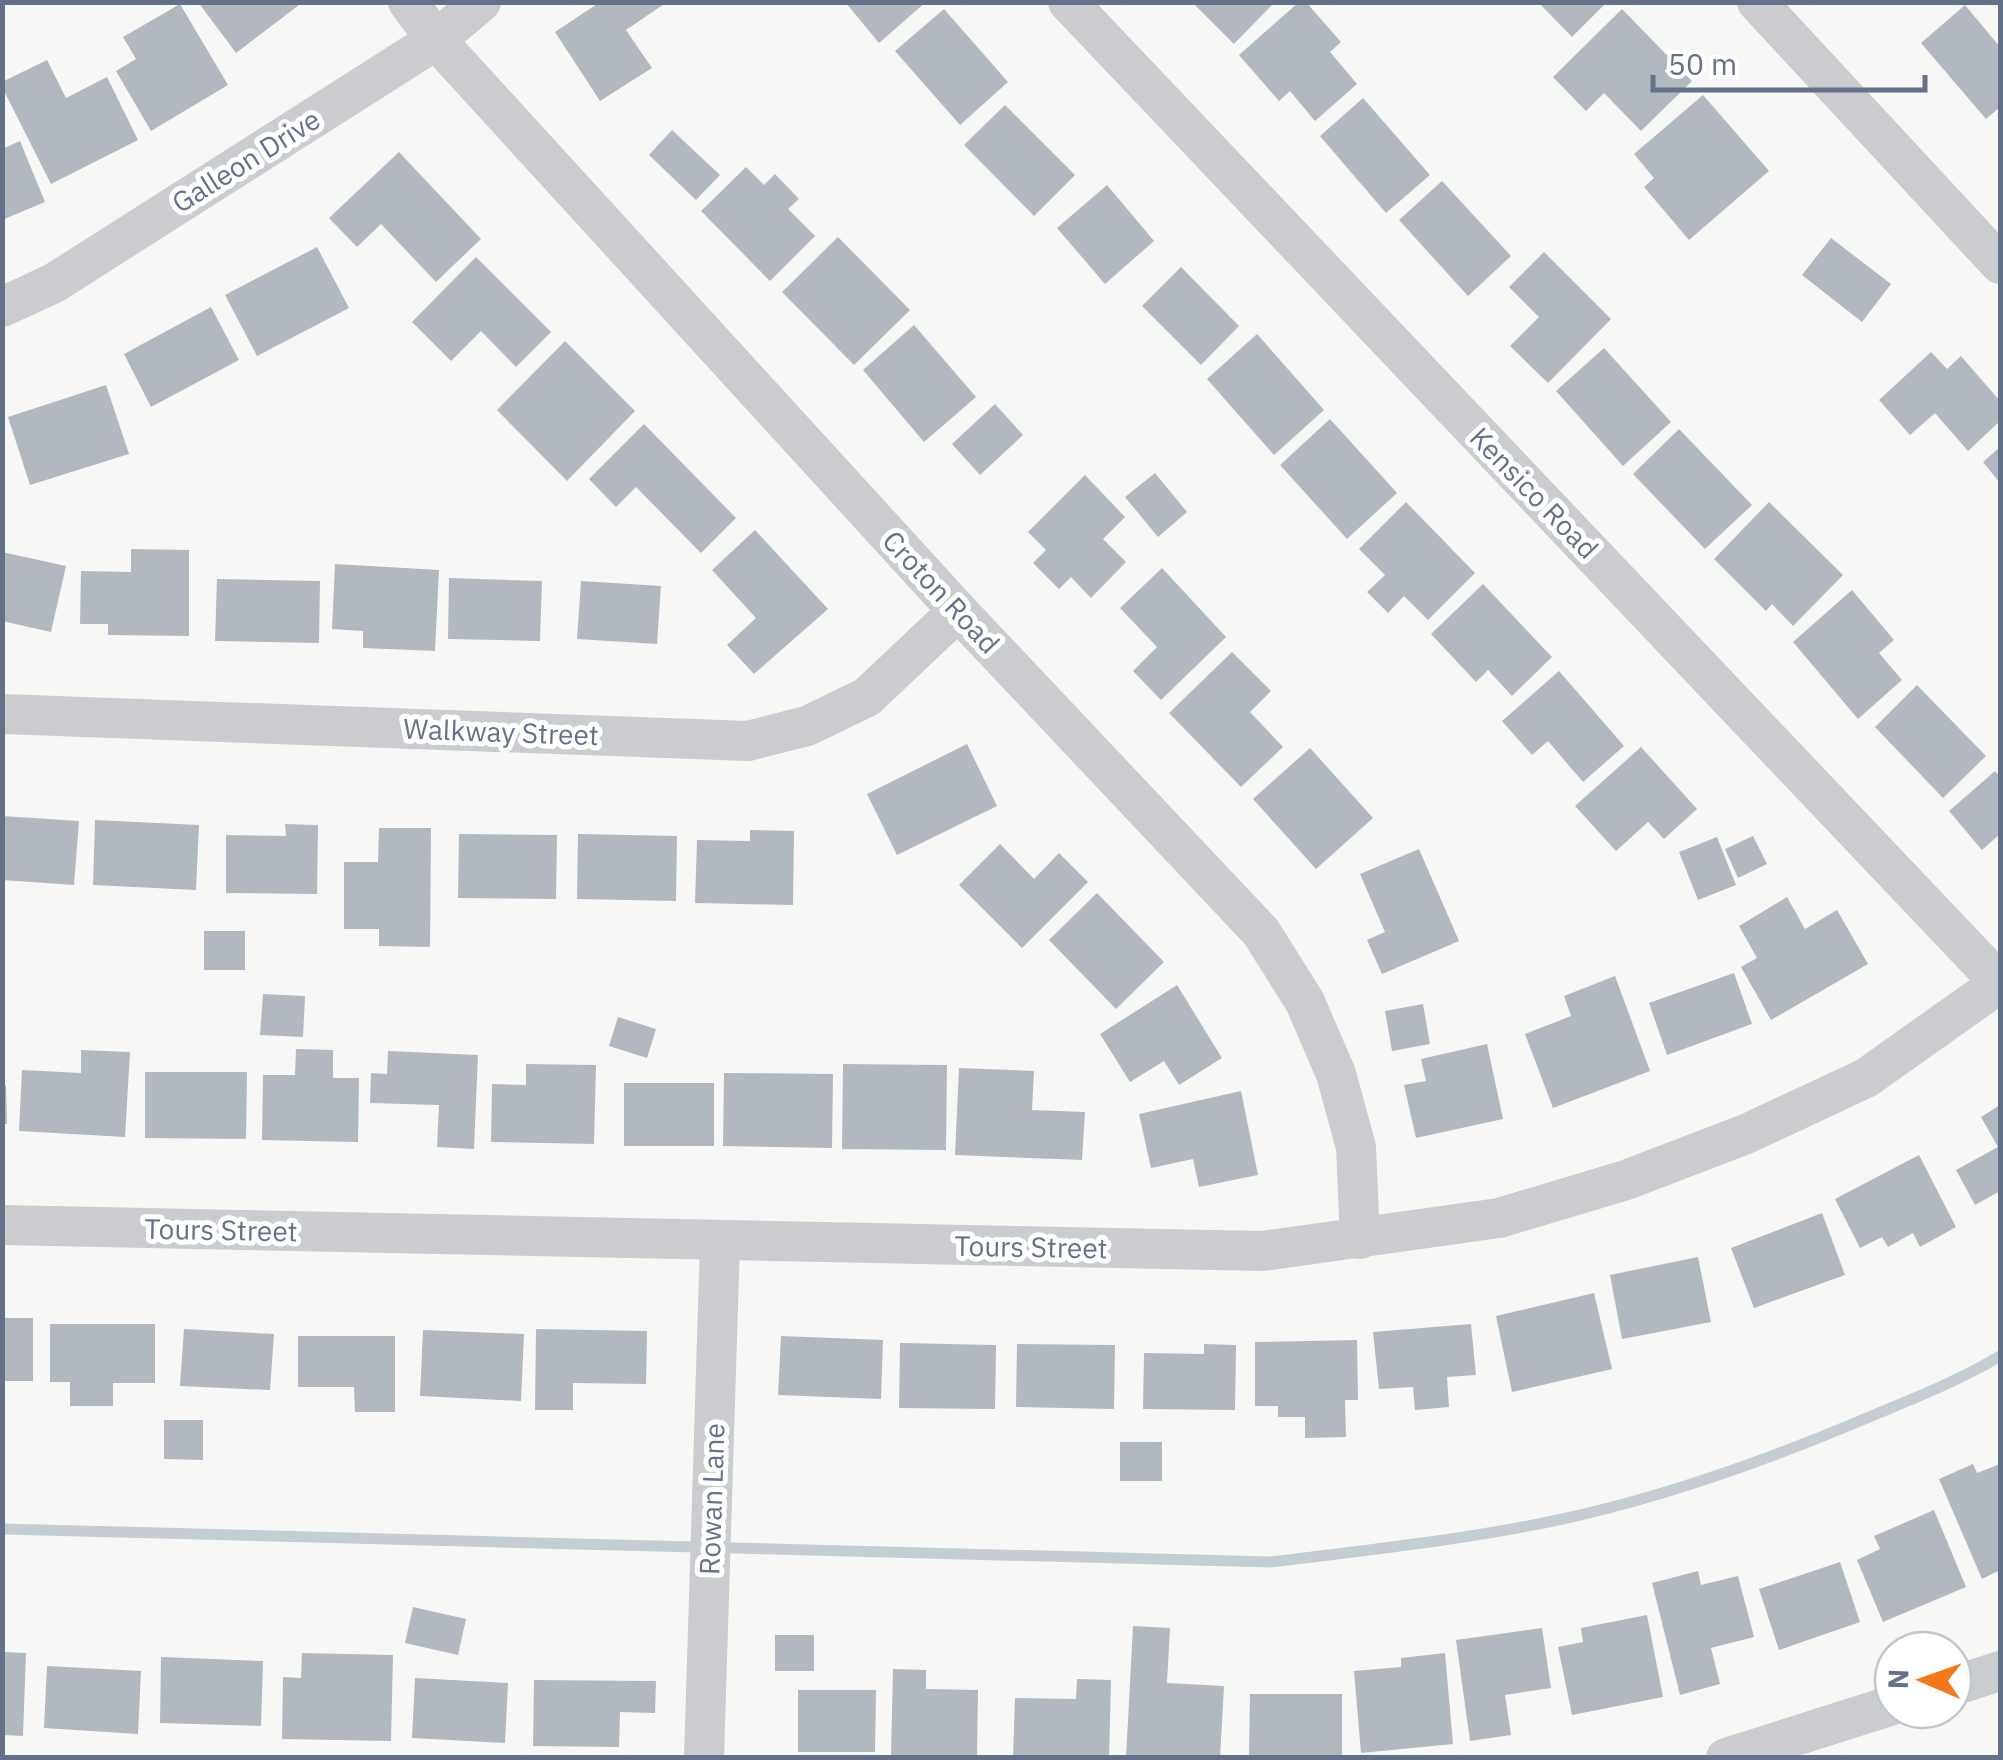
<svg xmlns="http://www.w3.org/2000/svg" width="2003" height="1760" font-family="'IBM Plex Sans',sans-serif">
	<rect width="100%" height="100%" fill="#f7f8f5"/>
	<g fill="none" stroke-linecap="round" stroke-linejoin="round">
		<path stroke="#c5cdd4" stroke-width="11" d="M2,1529L1271,1562C1367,1550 1463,1540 1558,1520C1661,1498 1765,1461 1862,1420C1909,1400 1957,1382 2000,1356"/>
	</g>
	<path fill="#b2b8c0" d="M198,2H303L236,53Z
		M600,2H667L626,30L652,68L600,101L555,32Z
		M845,2H926L879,43Z
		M1192,2H1275L1234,44Z
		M1299,2H1306L1341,42L1330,52L1357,84L1315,121L1290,91L1279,101L1239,55Z
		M1538,2H1607L1572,37Z
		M180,4L228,85L151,131L116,71L136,59L123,37Z
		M1965,5L2000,47V107L1986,119L1921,43Z
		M944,9L1008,82L960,125L895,51Z
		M1622,9L1692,81L1641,131L1604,93L1586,111L1553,77Z
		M47,60L66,98L107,77L138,140L51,184L2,87V82Z
		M1703,95L1769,171L1689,240L1644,187L1654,178L1634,154Z
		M1363,98L1430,175L1386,213L1320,136Z
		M1005,105L1075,175L1034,216L964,145Z
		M672,130L720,175L696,200L649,155Z
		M20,141L45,202L2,220V149Z
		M399,152L481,239L436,282L381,224L357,247L329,218Z
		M746,167L764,185L775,174L799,199L788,209L815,236L770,281L701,211Z
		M1442,181L1511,256L1468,296L1399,220Z
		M1107,185L1154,241L1105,284L1057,228Z
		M838,237L910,310L854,365L782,292Z
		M1831,238L1891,284L1862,322L1802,275Z
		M317,247L349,308L257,356L225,295Z
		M1544,252L1611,319L1548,383L1510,346L1539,317L1509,287Z
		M476,257L551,332L516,367L481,331L451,361L412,322Z
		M1181,267L1239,326L1201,365L1142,306Z
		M211,307L239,360L151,407L124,354Z
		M914,325L976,397L924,442L863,370Z
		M1257,334L1324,410L1274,455L1207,379Z
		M565,341L635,411L567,481L497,410Z
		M1604,348L1671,422L1623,466L1556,391Z
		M1931,352L1947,369L1961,356L2000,401V421L1968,451L1935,413L1910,435L1879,400Z
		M106,385L129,454L30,485L8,417Z
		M995,404L1023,435L980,475L952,444Z
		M1330,419L1397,493L1347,539L1280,465Z
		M644,424L736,518L701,553L636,487L616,507L589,479Z
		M1679,429L1752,505L1705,549L1633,474Z
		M2000,447V483L1983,462Z
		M1155,473L1187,512L1158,537L1125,497Z
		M1085,475L1125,517L1103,539L1126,562L1091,598L1071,577L1059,589L1033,563L1046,550L1028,532Z
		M1406,502L1475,573L1428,620L1404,596L1388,613L1367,592L1385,575L1359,549Z
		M1769,502L1843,575L1793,626L1772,604L1766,611L1714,559Z
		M755,530L828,609L754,674L727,645L756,618L712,570Z
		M131,549L189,550V636L108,635V624H80L81,571L131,572Z
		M2,552L66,566L51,632L2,621Z
		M335,564L439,570L435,651L363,648V631L332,629Z
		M1162,568L1226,637L1161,700L1133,671L1157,647L1120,608Z
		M449,578L542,581L540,641L448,639Z
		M217,579L320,581L319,643L215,641Z
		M581,581L661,586L657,644L577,639Z
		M1483,584L1552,657L1512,696L1488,670L1476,682L1431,634Z
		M1852,590L1894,640L1879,653L1902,680L1858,719L1793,642Z
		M1232,652L1271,691L1250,712L1283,747L1241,787L1169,713Z
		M1559,671L1624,746L1583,782L1548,741L1532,755L1502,721Z
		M1917,685L1986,756L1943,798L1875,727Z
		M967,744L997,806L897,855L867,794Z
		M1641,747L1697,809L1664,839L1648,822L1616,851L1575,806Z
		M1310,748L1373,818L1316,869L1253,799Z
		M1995,771L2000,777V834L1982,850L1949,811Z
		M2,816L79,821L74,885L2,880Z
		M95,820L199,825L196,890L93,885Z
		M285,824L318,825L317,894L226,893V835L286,836Z
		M379,828H431L430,947L379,946V929H344V862H378Z
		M750,830L794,831L793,905L695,903L697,840L750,841Z
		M459,834L557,835L556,899L458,898Z
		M578,834L677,836L676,901L577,899Z
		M1753,836L1767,864L1738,878L1725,849Z
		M1717,837L1736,885L1698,900L1679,852Z
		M1000,844L1034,879L1059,853L1088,882L1022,948L959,885Z
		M1419,849L1459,941L1382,974L1367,940L1385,932L1360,874Z
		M1097,893L1164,962L1116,1009L1049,940Z
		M1787,897L1805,929L1837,910L1868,964L1771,1020L1741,967L1757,958L1739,926Z
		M204,931H245V970H204Z
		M1734,973L1752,1024L1667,1055L1649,1003Z
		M1615,976L1650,1071L1553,1108L1525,1034L1571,1016L1564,996Z
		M1177,985L1222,1058L1179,1085L1164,1061L1130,1082L1100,1034Z
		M263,994L305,996L303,1037L260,1035Z
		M1423,1004L1430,1044L1392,1051L1385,1011Z
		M618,1017L656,1029L647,1058L609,1046Z
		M1487,1044L1503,1119L1416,1138L1404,1085L1426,1081L1421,1059Z
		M296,1049L333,1050V1078H359L358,1142L262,1140L263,1075H295Z
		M81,1050L130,1052L125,1137L19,1131L22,1070L81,1073Z
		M388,1051L478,1055L474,1149L437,1147L439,1105L370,1103L371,1073L387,1074Z
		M526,1064L596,1065L594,1144L491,1142L492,1084L526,1085Z
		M843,1064L947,1065L946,1150L842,1149Z
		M959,1068L1034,1071L1032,1110L1085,1112L1082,1160L955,1155Z
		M145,1072H247L246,1139L145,1138Z
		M724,1073L833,1074L832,1148L723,1146Z
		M624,1083H714V1146H624Z
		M2,1085H6L7,1124H2Z
		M1241,1091L1258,1175L1199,1187L1193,1159L1151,1168L1139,1114Z
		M2000,1105V1191L1975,1205L1956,1170L1998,1147L1981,1117Z
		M1919,1155L1956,1227L1920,1247L1913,1233L1888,1247L1882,1237L1860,1248L1835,1199Z
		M1822,1213L1845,1275L1754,1308L1731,1248Z
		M1698,1257L1711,1322L1622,1339L1610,1275Z
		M1594,1293L1612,1369L1512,1392L1496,1316Z
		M2,1318H33V1381H2Z
		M50,1324H155V1383H113V1406H70V1382H50Z
		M1471,1324L1476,1375L1447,1377L1449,1407L1415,1410L1413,1387L1379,1389L1373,1332Z
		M184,1329L274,1334L270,1390L180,1386Z
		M536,1329L647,1331L646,1384L573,1383V1410H535Z
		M423,1330L524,1334L521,1401L420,1396Z
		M298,1336H395V1412H355L354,1387H298Z
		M781,1336L883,1340L881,1399L778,1395Z
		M1357,1340L1358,1400H1345L1346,1437L1305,1438V1417H1278V1406H1255V1342Z
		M900,1343L996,1345L995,1409L899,1408Z
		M1017,1344L1115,1345L1114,1409L1016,1407Z
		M1204,1344L1236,1345L1235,1410L1143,1409L1144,1353L1204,1354Z
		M164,1420H203V1460L164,1459Z
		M1120,1442H1162V1481H1120Z
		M1973,1464L1977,1473L2000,1464V1570L1982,1579L1939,1479Z
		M1934,1510L1966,1587L1883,1622L1857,1560L1880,1549L1874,1536Z
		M1840,1562L1860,1622L1779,1650L1759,1589Z
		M1698,1571L1701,1585L1738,1576L1754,1637L1711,1648L1720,1684L1680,1695L1652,1583Z
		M413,1607L466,1619L458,1655L405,1643Z
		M1647,1615L1663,1697L1572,1715L1558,1647L1583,1642L1581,1628Z
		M1133,1626L1170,1628L1167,1683L1224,1686L1220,1758H1126Z
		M1542,1628L1551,1688L1505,1695L1511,1735L1470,1741L1456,1640Z
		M775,1635H814V1671H775Z
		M2,1652L26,1653L23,1736L2,1735Z
		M302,1653L393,1655L391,1741L282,1739L283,1677L301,1678Z
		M1445,1653L1453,1744L1361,1753L1354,1671L1401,1667V1658Z
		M161,1657L263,1661L261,1726L160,1723Z
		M47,1666L141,1671L138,1734L44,1728Z
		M893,1669L926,1670V1689L978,1690L977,1757L891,1755Z
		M415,1678L508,1683L505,1743L412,1738Z
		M1077,1679L1111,1680L1109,1758L1013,1757L1015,1698L1076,1699Z
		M534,1680L656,1681L655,1713L620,1712L619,1747L533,1746Z
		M798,1690H876L875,1752H798Z
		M1250,1694H1342V1756H1249Z"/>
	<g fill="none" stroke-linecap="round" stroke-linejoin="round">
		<path stroke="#caccd0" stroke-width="40" d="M408,2L436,40L958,611L1261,932L1305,1002L1336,1074L1356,1147L1360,1239
			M1068,2L2000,983
			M1757,2L2000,264
			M2,307L54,283L436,40L481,2
			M2,714L748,741L807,726L867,697L958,611
			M2,1225L1263,1251L1499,1218L1626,1180L1746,1134L1866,1078L2000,983
			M1953,1686L2000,1671
			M704,1758L720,1241
			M1726,1758L1893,1705"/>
	</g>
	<g text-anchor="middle" stroke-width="10" stroke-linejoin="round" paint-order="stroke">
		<g font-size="28" fill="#647189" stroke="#fff">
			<text transform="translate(246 161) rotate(-32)" y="10">Galleon Drive</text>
			<text transform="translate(1534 493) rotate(46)" y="10">Kensico Road</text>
			<text transform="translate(941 592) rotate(47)" y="10">Croton Road</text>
			<text transform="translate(501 732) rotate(2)" y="10">Walkway Street</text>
			<text transform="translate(221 1230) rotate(1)" y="10">Tours Street</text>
			<text transform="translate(1031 1247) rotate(1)" y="10">Tours Street</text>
			<text transform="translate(712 1499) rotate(-88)" y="10">Rowan Lane</text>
		</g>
	</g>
	<rect width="2003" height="1760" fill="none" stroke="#647189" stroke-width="10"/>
	<g transform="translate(1923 1680) rotate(272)"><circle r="48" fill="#ffffff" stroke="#c1c6d0" stroke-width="2.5"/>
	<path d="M0-8L18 38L0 25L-18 38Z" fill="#f2781a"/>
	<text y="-15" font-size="28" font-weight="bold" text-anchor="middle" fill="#647189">N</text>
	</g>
	<path d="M1653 75v15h272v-15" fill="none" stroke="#647189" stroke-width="5"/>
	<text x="1668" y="75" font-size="30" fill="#647189" stroke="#ffffff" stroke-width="8" paint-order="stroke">50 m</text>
</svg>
